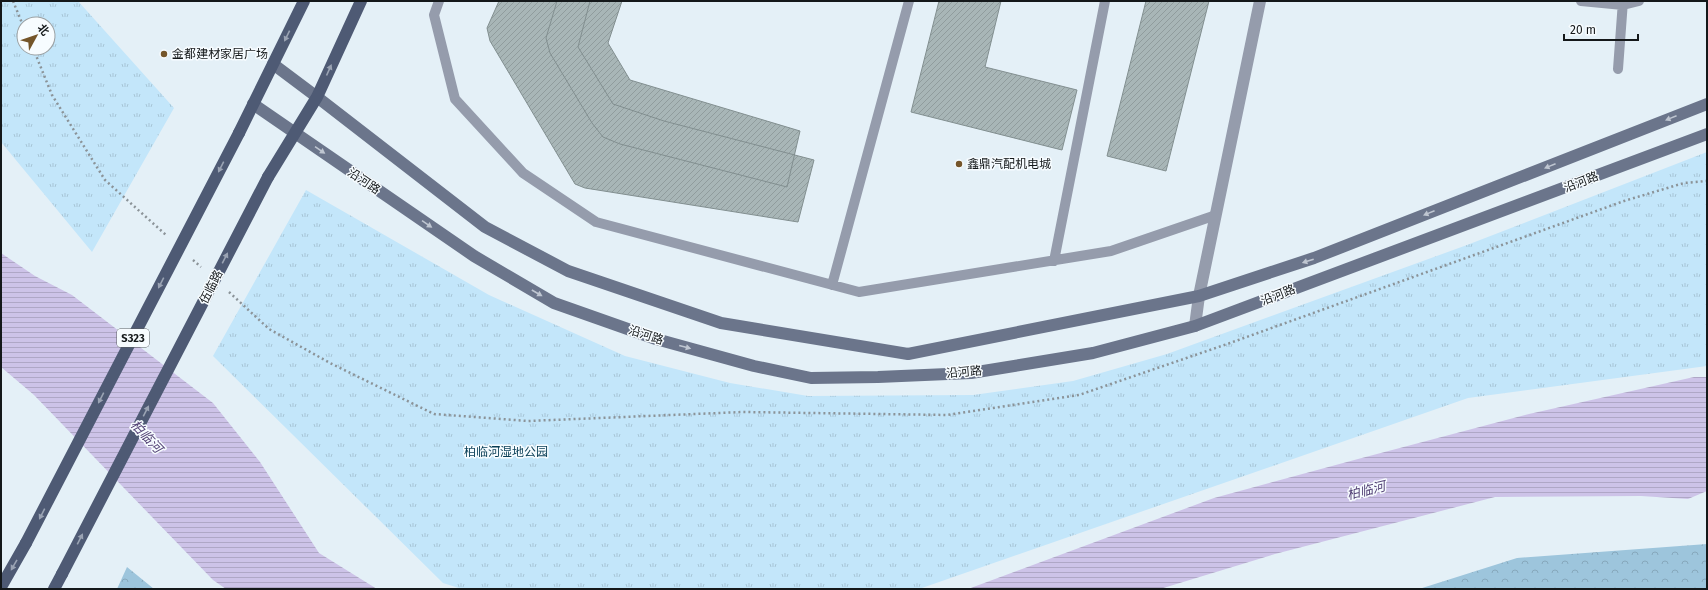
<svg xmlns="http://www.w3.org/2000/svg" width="1708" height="590" font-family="'Fira Sans','Noto Sans SC',sans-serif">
	<defs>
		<pattern id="grass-tufts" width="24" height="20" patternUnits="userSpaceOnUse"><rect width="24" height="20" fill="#c3e6fa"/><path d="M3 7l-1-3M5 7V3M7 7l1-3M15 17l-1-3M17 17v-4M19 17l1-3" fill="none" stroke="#a7c5d6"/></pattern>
		<pattern id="forest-crowns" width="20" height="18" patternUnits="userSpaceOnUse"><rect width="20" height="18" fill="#9dc5dc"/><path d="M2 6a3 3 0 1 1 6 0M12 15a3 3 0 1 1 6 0" fill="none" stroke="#86a8bc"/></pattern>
		<pattern id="water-rules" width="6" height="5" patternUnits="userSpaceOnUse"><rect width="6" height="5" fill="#cdc3e8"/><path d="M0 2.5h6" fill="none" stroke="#afa7c6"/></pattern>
		<pattern id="building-hatch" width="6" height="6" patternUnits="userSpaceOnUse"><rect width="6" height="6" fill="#a8b6b7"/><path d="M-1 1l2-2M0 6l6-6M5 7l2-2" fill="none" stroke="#909c9d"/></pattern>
	</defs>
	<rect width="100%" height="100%" fill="#e4f0f7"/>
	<path fill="url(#grass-tufts)" fill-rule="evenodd" d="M1,1H78L174,108L92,252L1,142ZM24,24H48V48H24Z
		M1707,152V366L1468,398L919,589H462L443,583L213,356L306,190L489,295L625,356L730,383L808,396L973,395L1073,381L1167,354L1467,245Z"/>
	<path fill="url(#forest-crowns)" d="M1707,544V589H1419L1517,558Z
		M127,567L154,589H117Z"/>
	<path fill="url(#water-rules)" d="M1,253L35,276L72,295L213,403L260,462L319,553L377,589H226L213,580L34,395L1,367Z
		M1694,377H1707V491L1688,499L1641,496L1495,497L1275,554L1160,589H968L1214,498L1358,459L1529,414Z"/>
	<path fill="url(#building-hatch)" stroke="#828f90" d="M499,1H590L578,47L613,104L664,121L814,160L798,222L585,188L575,184L490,41L487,28Z
		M557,1H622L608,43L630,80L800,131L787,187L620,144L603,137L592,123L550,53L546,38Z
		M939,1H1001L985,67L1077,90L1062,150L911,112Z
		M1146,1H1209L1166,171L1107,156Z"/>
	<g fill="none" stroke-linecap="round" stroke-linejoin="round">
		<path stroke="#8b9398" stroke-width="2.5" stroke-dasharray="2 3" stroke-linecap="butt" d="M13,1L24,28
			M33,48L52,95L105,180L166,235
			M193,260L201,267
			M229,292L269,329L330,363L434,414L528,421L743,412L947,415L1079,395L1230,343L1624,201L1684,183L1707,181"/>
		<path stroke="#959cac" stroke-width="10" d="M439,1L434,15L455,99L523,173L596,222L859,292L1111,251L1216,215
			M1581,1L1623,5L1639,1
			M1618,69L1623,1
			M1054,261L1105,1
			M832,285L909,1"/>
		<path stroke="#959cac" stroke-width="12" d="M1195,326L1199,296L1260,1"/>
		<path stroke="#6b758b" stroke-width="12" d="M273,64L317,97L485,227L568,271L721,323L908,354L1199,296L1314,258L1707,104
			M253,104L474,256L554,303L656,339L754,366L811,378L878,377L971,373L1093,353L1195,326L1707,134"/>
		<path stroke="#4e5a74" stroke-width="12" d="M239,133L304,1
			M268,177L317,97L361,1
			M1,587L26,543
			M54,589L62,574"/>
		<path stroke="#4e5a74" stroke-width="12" d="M26,543L239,133
			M62,574L268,177"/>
	</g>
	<defs><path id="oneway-solid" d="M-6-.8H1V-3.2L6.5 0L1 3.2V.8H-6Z"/></defs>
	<g fill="#9aa3b3">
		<use href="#oneway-solid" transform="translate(287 36) rotate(116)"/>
		<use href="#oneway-solid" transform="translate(329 70) rotate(-66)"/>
		<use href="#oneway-solid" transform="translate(221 167) rotate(117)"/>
		<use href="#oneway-solid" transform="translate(225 258) rotate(-63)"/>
		<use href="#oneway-solid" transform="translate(161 283) rotate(117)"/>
		<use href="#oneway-solid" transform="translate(101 398) rotate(117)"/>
		<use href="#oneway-solid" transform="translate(146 411) rotate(-63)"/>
		<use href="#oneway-solid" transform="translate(42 514) rotate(117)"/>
		<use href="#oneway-solid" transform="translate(80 539) rotate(-63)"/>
		<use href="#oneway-solid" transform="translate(14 565) rotate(120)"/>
	</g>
	<g fill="#bfc6d1">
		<use href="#oneway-solid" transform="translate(1671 118) rotate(158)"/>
		<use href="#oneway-solid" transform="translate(320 150) rotate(34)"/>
		<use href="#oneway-solid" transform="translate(1550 166) rotate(158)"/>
		<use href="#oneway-solid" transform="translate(1429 213) rotate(158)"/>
		<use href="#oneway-solid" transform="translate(427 224) rotate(34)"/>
		<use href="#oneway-solid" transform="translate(1308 261) rotate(162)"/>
		<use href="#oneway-solid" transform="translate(537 293) rotate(30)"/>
		<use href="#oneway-solid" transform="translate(685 347) rotate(15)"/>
	</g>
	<g fill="#74552a" stroke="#f7fcff" stroke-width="1.5">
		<circle cx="164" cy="54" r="4"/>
		<circle cx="959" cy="164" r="4"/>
	</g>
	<g text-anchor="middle" stroke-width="3" stroke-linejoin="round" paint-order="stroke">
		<rect fill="#f7fcff" stroke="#585c5f" stroke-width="1" x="117" y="329" width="32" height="18" rx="3"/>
		<g font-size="11" font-weight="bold" fill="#14181a">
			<text x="133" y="342">S323</text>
		</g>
		<g font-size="12" fill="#14181a" stroke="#f7fcff" text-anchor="start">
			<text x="172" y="58">金都建材家居广场</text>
			<text x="967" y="168">鑫鼎汽配机电城</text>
		</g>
		<g font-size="12" fill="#14181a" stroke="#f7fcff">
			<text transform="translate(364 181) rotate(34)" y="4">沿河路</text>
			<text transform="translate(1581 182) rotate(-21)" y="4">沿河路</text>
			<text transform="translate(211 287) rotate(-63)" y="4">伍临路</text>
			<text transform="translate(1278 295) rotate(-21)" y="4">沿河路</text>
			<text transform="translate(646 335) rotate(18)" y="4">沿河路</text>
			<text transform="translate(964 372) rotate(-5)" y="4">沿河路</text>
		</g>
		<g font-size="12" fill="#073d55" stroke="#f7fcff">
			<text x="506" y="456">柏临河湿地公园</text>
		</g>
		<g font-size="13" font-style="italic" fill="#544376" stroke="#f7fcff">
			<text transform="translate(147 436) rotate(47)" y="5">柏临河</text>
			<text transform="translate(1366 490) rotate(-14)" y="5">柏临河</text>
		</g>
	</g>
	<rect width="1708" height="590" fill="none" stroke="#14181a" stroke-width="4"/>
	<g transform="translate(36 36) rotate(50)"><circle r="19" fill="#f7fcff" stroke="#9ca1a3"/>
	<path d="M0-3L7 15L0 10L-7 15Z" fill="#74552a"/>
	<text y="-6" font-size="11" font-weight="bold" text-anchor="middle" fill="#14181a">北</text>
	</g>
	<path d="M1564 34v6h74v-6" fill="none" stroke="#14181a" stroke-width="2"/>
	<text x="1570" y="34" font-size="12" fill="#14181a" stroke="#f7fcff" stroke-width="3" paint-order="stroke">20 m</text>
</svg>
